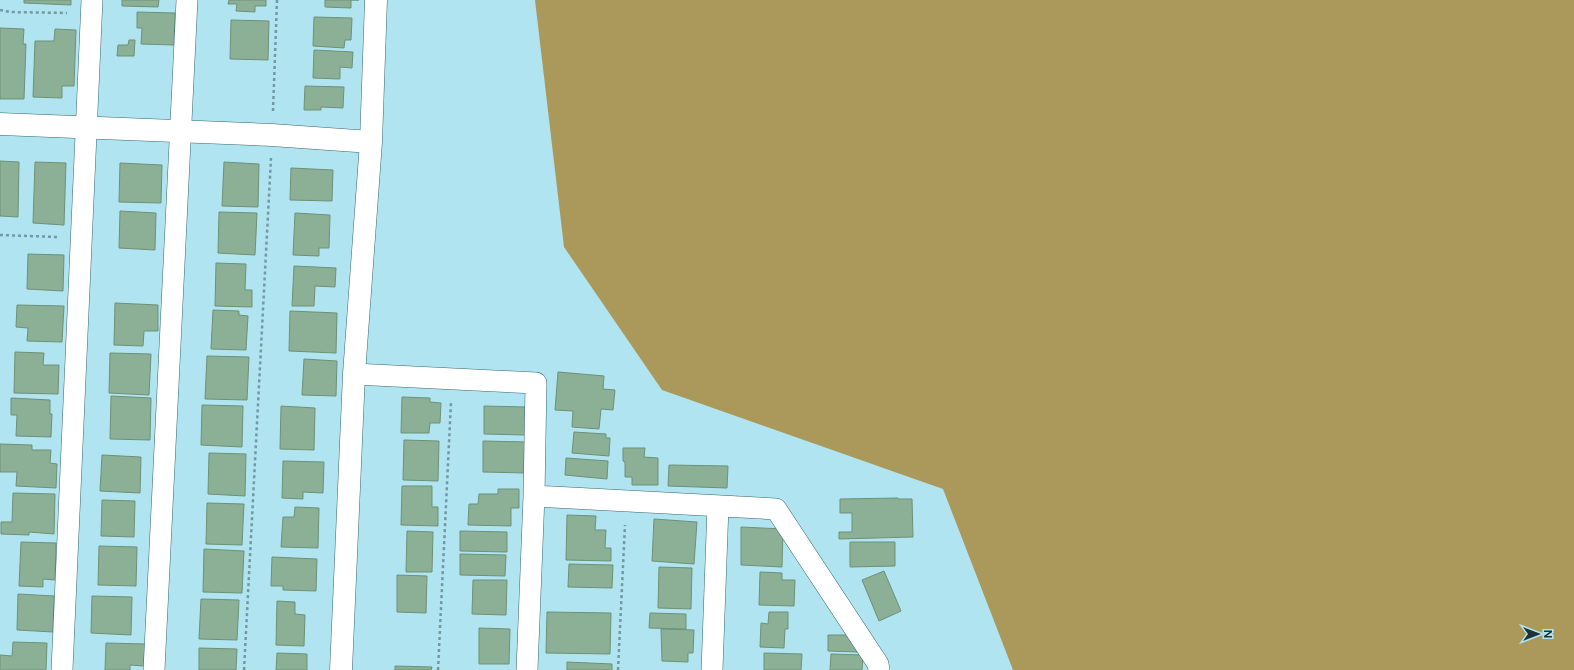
<svg xmlns="http://www.w3.org/2000/svg" width="1574" height="670" font-family="Figtree,sans-serif">
	<rect width="100%" height="100%" fill="#b0e4f0"/>
	<path fill="#ab995b" d="M535,0H1574V670H1013L943,489L662,390L564,247Z"/>
	<path fill="#8bb096" stroke="#6d9177" d="M24,0H71V5L24,3Z
		M122,0H159L158,7L122,6Z
		M229,0H266V6H255V12L236,11L237,4H228Z
		M325,0H359H351V8L325,7Z
		M137,12L175,13L174,45L141,44L142,28H137Z
		M314,17L352,18L351,40H345L344,48L313,46Z
		M231,20L269,21L268,60L230,59Z
		M0,28L24,29L23,44H26L24,99H0Z
		M55,29L76,30L74,86H62V98L33,97L35,41H54Z
		M129,40H135L134,56H117L118,45H128Z
		M314,50L353,52L352,68L340,67V79L313,78Z
		M305,86L344,87L343,108L321,107V110H304Z
		M0,161L19,162L18,217L0,216Z
		M35,162L66,163L64,225L33,223Z
		M224,162L259,164L258,207L222,206Z
		M120,163L162,165L161,203L119,202Z
		M291,168L333,170L332,201L290,200Z
		M120,211L156,213L155,250L119,248Z
		M219,212L257,213L255,255L218,253Z
		M295,213L330,215L329,248H319V256L293,255Z
		M28,254L64,255L63,291L27,289Z
		M216,263L246,264L245,290H252V307L215,306Z
		M294,266L336,268L335,287L315,286L314,306H292Z
		M115,303L158,305V331H144L143,346L114,345Z
		M17,305L64,306L62,342L27,341L28,328L16,327Z
		M213,310L239,311V315L248,316L246,350L211,349Z
		M290,311L337,313L336,353L289,351Z
		M15,352L44,353L43,365H59L58,394L14,393Z
		M110,353L151,354L149,395L109,393Z
		M207,356L249,357L247,400L205,399Z
		M304,359L337,361L336,396L302,395Z
		M558,372L604,376L603,389L615,390L613,410L601,409L599,429L572,427L573,411L555,410Z
		M111,396L151,398L150,440L110,439Z
		M402,397L430,398V402L441,403L440,423H430L429,433H401Z
		M11,398L50,400V414H52L51,437L16,436L17,415H11Z
		M202,405L243,406L242,447L201,445Z
		M281,406L315,408L314,450L280,449Z
		M484,406L526,407L525,435L484,434Z
		M574,432L606,434V438H610L609,456L572,453Z
		M404,440L439,441L438,481L403,480Z
		M483,441L527,442L526,473L483,472Z
		M0,444L32,445V450H51L50,463L57,464L56,488L16,486L17,472H0Z
		M623,448H645L644,457L658,458V485H632V477H625V462L623,461Z
		M209,453L246,454L245,496L208,494Z
		M102,455L141,457L140,493L100,491Z
		M566,458L608,461L607,479L565,475Z
		M283,461L324,462L323,493L303,492V499L282,498Z
		M669,465L728,466L727,488L668,486Z
		M402,486H432V507H438V526L401,525Z
		M498,489H519V508H511V526L468,525L469,504H478L479,494H498Z
		M13,493L55,494L54,534L29,532V535L1,534V522H12Z
		M898,498V499H912L913,537L839,539V532H852V513H840V499Z
		M102,500L135,501L134,537L101,536Z
		M207,503L244,504L242,545L206,544Z
		M295,507L319,508L318,548L281,547L283,517H294Z
		M567,515L596,516L595,530H606L605,548H611V561L566,560Z
		M654,519L697,522L694,564L652,561Z
		M741,527L783,529L782,567L741,565Z
		M407,531L433,532L432,572H406Z
		M460,531L507,532V552L460,551Z
		M21,542L56,543L55,580L43,579V587L19,586Z
		M850,542H895V566L850,567Z
		M99,546L137,547L136,586L98,585Z
		M204,549L244,551L242,593L203,592Z
		M460,554L506,555L505,576L460,575Z
		M272,557L317,559L316,591L283,590V586H271Z
		M569,564L613,565L612,588L568,587Z
		M659,567L692,568L691,609L658,608Z
		M884,571L901,611L879,621L862,580Z
		M760,572L782,573V580H795L794,606L759,605Z
		M397,575L427,576L426,613L397,612Z
		M473,580H507L506,615L472,614Z
		M18,594L54,596L53,632L17,630Z
		M92,596L132,597L131,635L91,633Z
		M201,599L239,600L237,640L199,639Z
		M277,601L295,602V614L305,615L304,646L276,645Z
		M547,612L611,613L610,654L546,653Z
		M769,612H788V629H785L784,648L760,647L761,623L768,624Z
		M650,613L686,614V629L649,628Z
		M479,628L510,629L509,664H479Z
		M661,629L694,630L693,653H688V662L662,661Z
		M828,635H852L858,652L828,651Z
		M13,642L47,643L46,670H0V655L12,656Z
		M106,643L145,644L144,666L130,665V670H105Z
		M199,648L237,649L236,670H199Z
		M277,653L307,654V670H276Z
		M764,653L802,654L801,670H764Z
		M831,654L863,655L862,670H830Z
		M567,662L612,664V670H567Z
		M395,666L432,667L431,670H395Z"/>
	<g fill="none" stroke-linecap="round" stroke-linejoin="round">
		<g stroke="#366671" stroke-width="22">
			<path id="street" d="M354,374L536,383L534,496L527,670
				M534,496L776,509L878,664L879,670
				M62,670L92,0
				M154,670L187,0
				M712,670L718,506"/>
		</g>
		<g stroke="#366671" stroke-width="23">
			<path id="secondary" d="M0,124L272,135L371,142
				M341,670L354,374L371,142L376,0"/>
		</g>
		<path stroke="#7299a2" stroke-width="2.5" stroke-dasharray="3 3" stroke-linecap="butt" d="M0,10L10,12L67,13
			M273,111L277,0
			M0,235L57,237
			M244,670L271,158
			M438,670L451,402
			M618,670L625,525"/>
		<use href="#street" stroke="#fff" stroke-width="21"/>
		<use href="#secondary" stroke="#fff" stroke-width="22"/>
	</g>
	<g transform="translate(1538 634) rotate(90)" stroke="#b0e4f0" stroke-width="3" paint-order="stroke">
	<path d="M0-3L7 15L0 10L-7 15Z" fill="#1d3237"/>
	<text y="-6" font-size="11" font-weight="bold" text-anchor="middle" fill="#1d3237">N</text>
	</g>
</svg>
